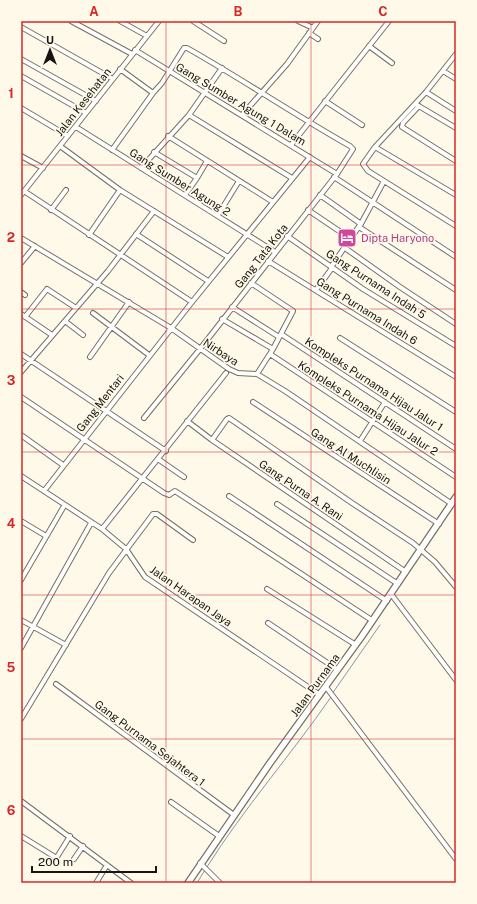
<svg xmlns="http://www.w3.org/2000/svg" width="477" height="904" font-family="'Public Sans',sans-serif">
	<rect width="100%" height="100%" fill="#fef9e9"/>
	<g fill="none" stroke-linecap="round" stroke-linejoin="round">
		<path stroke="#8497b2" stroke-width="1" d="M332,694L380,625
			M207,867C244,808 291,755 331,697
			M197,883L205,870"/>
		<g stroke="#757163" stroke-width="6">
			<path id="minor" d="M71,21L132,54
				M120,21L147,36
				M193,21L224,41
				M298,21L313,28
				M21,27L113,79
				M309,33L318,39
				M369,46L392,63
				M135,50L337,174
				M456,54L426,92L375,147L363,164L368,171L456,226
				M21,59L96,101
				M443,71L456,79
				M21,76L86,113
				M426,92L456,111
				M325,101L362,125
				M417,105L456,128
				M419,106L403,123L402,127L456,161
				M21,108L68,136
				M189,115L292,178
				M242,115L287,64L318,21
				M76,127L275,252
				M168,136L273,202
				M291,145L389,21
				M60,146L120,190
				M375,147L456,195
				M112,150L153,93L120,69
				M154,152L197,178
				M21,156L43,168
				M141,168L189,115L222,68
				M334,177L456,257
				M24,191L192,302
				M21,195L159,21
				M185,195L197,178L207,161
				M320,195L361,224
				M51,210L66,190
				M308,210L351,239
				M218,215L239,181
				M359,227L456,290
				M136,234L208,281
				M89,235L120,190L228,257
				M287,236L363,289L456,346
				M21,238L171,328L229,369L238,373L257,374L285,391L452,504
				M345,248L400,287L456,324
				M268,261L456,377
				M21,263L35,246
				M331,267L362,222L384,181
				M251,283L293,311L273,349
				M316,290L332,268
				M21,292L25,295
				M232,307L279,337
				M93,313L149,355
				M21,314L52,335
				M25,317L47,289L76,308
				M222,319L273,349L257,374
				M65,321L83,335
				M281,334L456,449
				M340,338L456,412
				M21,354L166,451
				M270,354L456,477
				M90,357L129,302
				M21,372L108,271L154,211
				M21,397L164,493L169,495L175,491L373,621
				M253,402L439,524
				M144,418L200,349L337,174L353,149L350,146C295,115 242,79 187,48H184L162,83L153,93
				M187,421L212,440L406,572
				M21,435L63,465
				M212,440L227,419L229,418L352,503L413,543L435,562L456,587
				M360,441L385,402
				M158,459L184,477
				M21,476L102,529L126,549L145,577L320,695
				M44,491L192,302L310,157
				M229,496L387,601
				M277,504L398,584
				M21,521L46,536
				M102,529L226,373
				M21,580L64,506
				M267,589L356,645
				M391,594L456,680
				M21,620L66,645
				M268,623L338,670
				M21,648L91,523
				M56,684L234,815
				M326,687L456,859
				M21,719L109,573L153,514H157L193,540
				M21,801L131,883
				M171,802L219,836
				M21,836L55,857H57L70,836
				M74,859L83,846
				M200,863L220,883
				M96,883L107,865"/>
		</g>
		<g stroke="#757163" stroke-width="8">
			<path id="tertiary" d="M188,883L270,763L362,636L456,497"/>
		</g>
		<use href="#minor" stroke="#fff" stroke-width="4"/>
		<use href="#tertiary" stroke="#fff" stroke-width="5.5"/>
	</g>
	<path fill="none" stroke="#d62828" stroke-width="1" stroke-opacity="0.55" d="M166,21V883M311,21V883M21,165H456M21,309H456M21,452H456M21,595H456M21,739H456"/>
	<defs>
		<g id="hotel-square" transform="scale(1)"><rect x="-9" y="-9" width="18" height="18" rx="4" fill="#d1479c" stroke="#fef9e9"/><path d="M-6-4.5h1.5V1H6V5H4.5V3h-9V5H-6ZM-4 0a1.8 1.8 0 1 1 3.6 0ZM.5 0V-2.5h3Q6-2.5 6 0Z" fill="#fff"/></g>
	</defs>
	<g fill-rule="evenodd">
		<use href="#hotel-square" x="347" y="238"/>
	</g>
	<g text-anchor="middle" stroke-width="3.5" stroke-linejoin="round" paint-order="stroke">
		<g font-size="11" fill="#171510" stroke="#fef9e9">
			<text transform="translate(83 102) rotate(-52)" y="4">Jalan Kesehatan</text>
			<text transform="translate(241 104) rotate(31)" y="4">Gang Sumber Agung 1 Dalam</text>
			<text transform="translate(180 182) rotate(32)" y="4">Gang Sumber Agung 2</text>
			<text transform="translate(261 256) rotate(-52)" y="4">Gang Tata Kota</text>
			<text transform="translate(376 284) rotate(33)" y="4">Gang Purnama Indah 5</text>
			<text transform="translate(367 311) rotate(32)" y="4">Gang Purnama Indah 6</text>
			<text transform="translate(221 352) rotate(33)" y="4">Nirbaya</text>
			<text transform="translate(374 384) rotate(33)" y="4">Kompleks Purnama Hijau Jalur 1</text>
			<text transform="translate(100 403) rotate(-52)" y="4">Gang Mentari</text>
			<text transform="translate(368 408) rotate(33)" y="4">Kompleks Purnama Hijau Jalur 2</text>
			<text transform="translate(351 456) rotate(33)" y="4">Gang Al Muchlisin</text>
			<text transform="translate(301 490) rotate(34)" y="4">Gang Purna A. Rani</text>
			<text transform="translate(191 596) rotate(35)" y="4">Jalan Harapan Jaya</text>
			<text transform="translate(315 685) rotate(-54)" y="4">Jalan Purnama</text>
			<text transform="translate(150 743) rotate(37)" y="4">Gang Purnama Sejahtera 1</text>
		</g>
		<g font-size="11" fill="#b23c85" stroke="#fef9e9" text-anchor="start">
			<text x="361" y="242">Dipta Haryono</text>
		</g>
	</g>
	<rect width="477" height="904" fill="none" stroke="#fef9e9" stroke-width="44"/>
	<g transform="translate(50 50)" stroke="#fef9e9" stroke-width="3" paint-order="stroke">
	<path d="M0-3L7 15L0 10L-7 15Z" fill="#171510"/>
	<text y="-6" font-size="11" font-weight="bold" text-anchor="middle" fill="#171510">U</text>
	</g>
	<path d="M32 866v6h124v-6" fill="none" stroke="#171510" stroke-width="2"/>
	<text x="38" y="866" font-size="12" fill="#171510" stroke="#fef9e9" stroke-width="3" paint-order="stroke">200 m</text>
	<rect x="22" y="22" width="433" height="860" fill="none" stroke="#d62828" stroke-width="1.5"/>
	<g font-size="13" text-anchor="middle" font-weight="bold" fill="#d62828">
		<text x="94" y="16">A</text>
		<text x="238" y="16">B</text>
		<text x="383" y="16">C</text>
		<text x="11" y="98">1</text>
		<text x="11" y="242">2</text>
		<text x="11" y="385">3</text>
		<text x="11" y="528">4</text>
		<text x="11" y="672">5</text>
		<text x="11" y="815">6</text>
	</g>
</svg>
